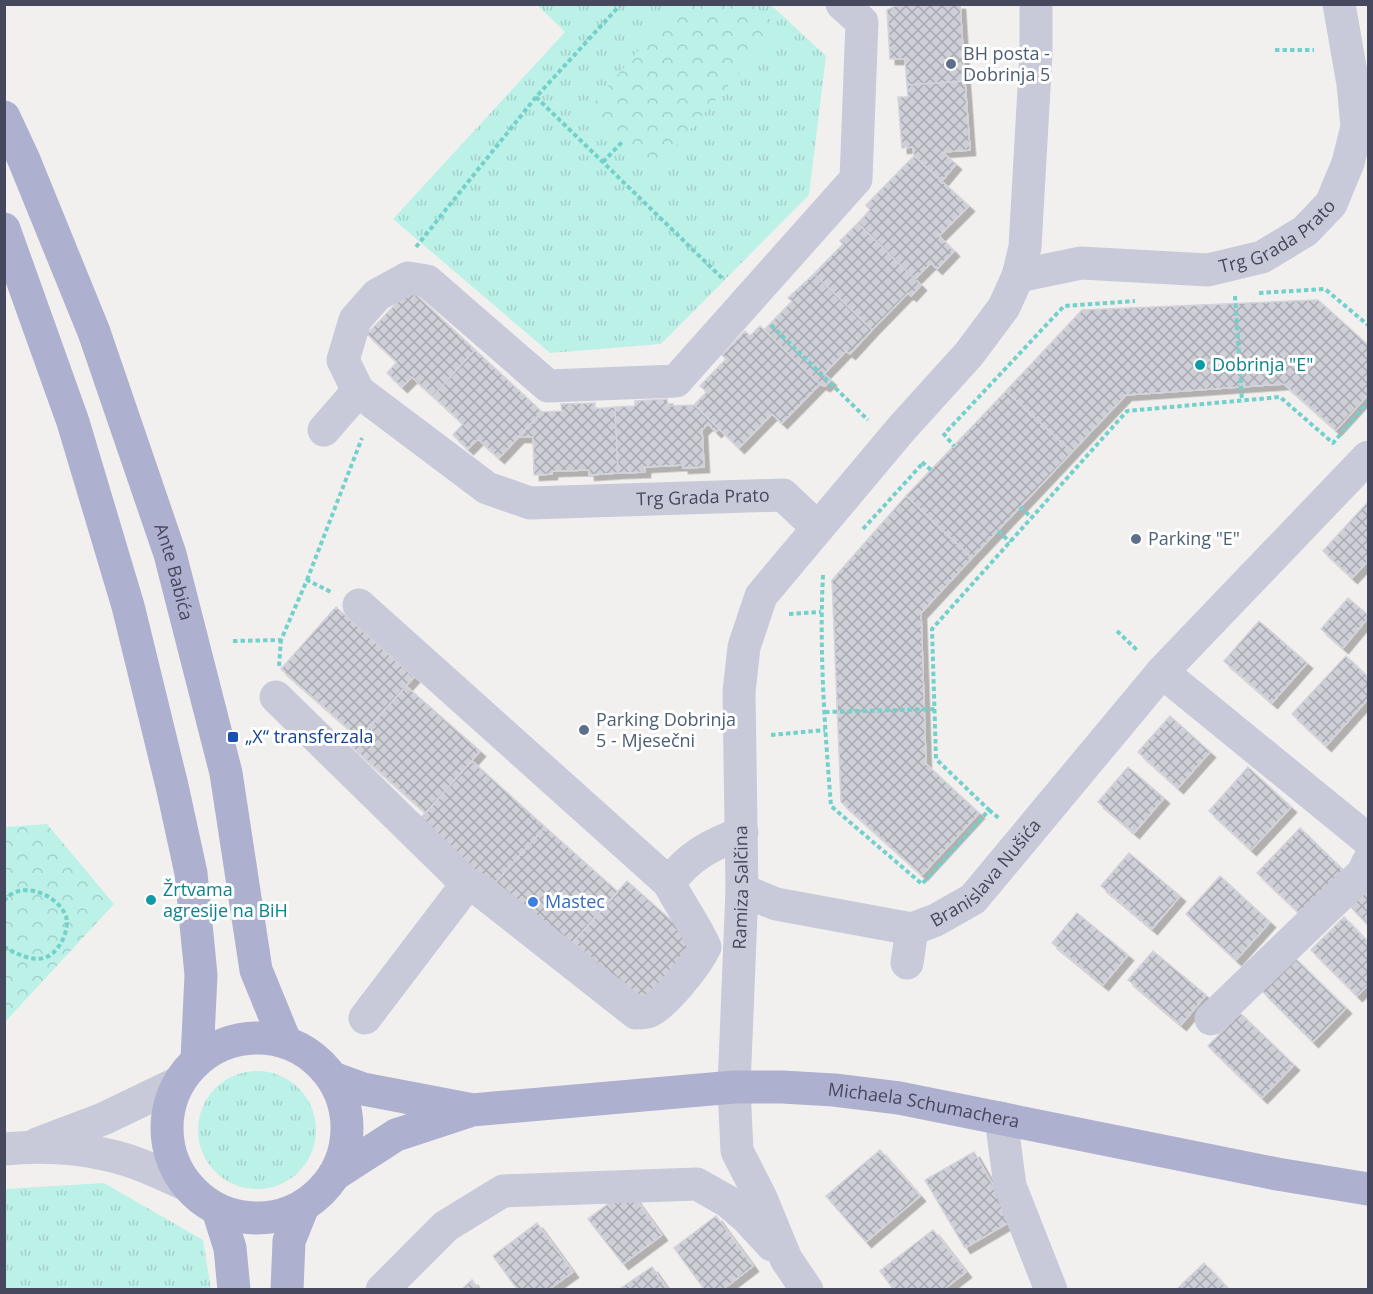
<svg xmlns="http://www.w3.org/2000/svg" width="1373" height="1294" font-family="'Open Sans',sans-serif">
	<defs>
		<pattern id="grass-tufts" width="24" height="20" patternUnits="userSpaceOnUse" patternTransform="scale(1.5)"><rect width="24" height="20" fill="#bcf1e8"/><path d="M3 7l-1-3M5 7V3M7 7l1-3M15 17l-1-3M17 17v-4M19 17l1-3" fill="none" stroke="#a3d0c9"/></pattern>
		<pattern id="park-crowns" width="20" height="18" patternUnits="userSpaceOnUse" patternTransform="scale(1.5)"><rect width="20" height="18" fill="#bcf1e8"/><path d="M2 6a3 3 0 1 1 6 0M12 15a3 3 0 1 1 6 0" fill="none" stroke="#a3d0c9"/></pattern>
		<pattern id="building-cross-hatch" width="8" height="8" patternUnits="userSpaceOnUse" patternTransform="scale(1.5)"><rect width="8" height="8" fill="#cfcfd7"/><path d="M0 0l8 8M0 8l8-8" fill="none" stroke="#aaaab2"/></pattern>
		<filter id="shadow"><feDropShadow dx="5.5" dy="5.5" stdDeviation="0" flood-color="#0004"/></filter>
	</defs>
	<rect width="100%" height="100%" fill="#f2f0ef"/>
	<path fill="url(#grass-tufts)" d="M537,5H771L826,56L809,195L661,344L550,353L393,219L565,32Z
		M198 1130a59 59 0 1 1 118 0a59 59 0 1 1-118 0Z
		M104,1183L203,1240L211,1289H5V1189Z"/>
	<path fill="url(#park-crowns)" d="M677,5H753L779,27L656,169L588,110Z
		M47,824L114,904L5,1022V827Z"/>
	<path fill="url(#building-cross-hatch)" stroke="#d4d3db" stroke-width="1.5" filter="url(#shadow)" d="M900,4H960L965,81L907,85L905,59H890L887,10Z
		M965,81L970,150L942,152L956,164L942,181L914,156L913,147L902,148L898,97H908L907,85Z
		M914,156L969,206L939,236L954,251L937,269L931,263L915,279L858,223L870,210L866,205Z
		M858,223L921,285L911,296L908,293L872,330L814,274L843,244L840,241Z
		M814,274L872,330L850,354L846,351L824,374L831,380L825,386L820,384L764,330L792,301L788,298Z
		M410,289L475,350L433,396L412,377L402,387L387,373L397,362L367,334Z
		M1318,300L1368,345V395L1336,430L1284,384L1126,395L1072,452L1006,391L1082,310Z
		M760,326L820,384L782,423L772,414L739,448L694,405L707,392L700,386L726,359L722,355L745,331L750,336Z
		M475,350L542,412L499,458L478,439L468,449L453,435L463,424L433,396Z
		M1006,391L1072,452L972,558L906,496Z
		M667,399L668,406L694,405L719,429L716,432L708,424L702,430L704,467L683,468V465L645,467V472L618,473L615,407L635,406V401Z
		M595,403V409L615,407L618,473L589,475V470L552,471V474L534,475L533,437H518L542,412L562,411L561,404Z
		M906,496L972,558L921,613L926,764L979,813L922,875L841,802L832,580Z
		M1368,502V561L1352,578L1323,551Z
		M1348,598L1368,615V618L1343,648L1321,629Z
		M336,607L414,677L359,738L281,669Z
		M1259,621L1307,663L1272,703L1224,661Z
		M1346,656L1368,677V699L1326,746L1292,714Z
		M406,686L480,751L426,813L352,747Z
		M1170,716L1210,752L1178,788L1138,752Z
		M472,761L545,827L490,889L416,823Z
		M1128,767L1164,798L1134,833L1098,802Z
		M1248,767L1291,807L1251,850L1209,811Z
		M545,827L618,892L563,953L490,889Z
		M1300,828L1343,870L1300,914L1257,873Z
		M1129,853L1180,896L1152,929L1101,886Z
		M1220,876L1270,922L1236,960L1186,914Z
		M627,881L700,946L646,1008L573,942Z
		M1368,887V925L1350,906Z
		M1077,913L1128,955L1103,985L1052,943Z
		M1344,917L1368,942V985L1357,996L1311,950Z
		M1153,951L1206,995L1181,1025L1128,980Z
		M1295,958L1346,1008L1313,1042L1262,991Z
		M1240,1013L1294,1065L1262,1098L1208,1046Z
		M880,1150L920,1196L866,1242L826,1196Z
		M974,1152L1013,1220L965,1248L925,1180Z
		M628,1189L662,1235L623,1264L588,1219Z
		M716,1216L753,1266L722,1290H705L674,1248Z
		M537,1223L573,1272L548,1290H518L493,1256Z
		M933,1230L966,1272L943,1290H894L880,1271Z
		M1204,1263L1229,1290H1176Z
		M652,1267L668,1290H618Z
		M472,1280L479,1290H461Z"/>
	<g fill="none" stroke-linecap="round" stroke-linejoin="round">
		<path stroke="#73d0cb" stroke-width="4" stroke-dasharray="4.5 3" stroke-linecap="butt" d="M1275,50H1314
			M536,97L724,280
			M603,162L623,141
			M416,247L536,97L621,4
			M1259,293L1325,289L1368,325
			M1235,296L1242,401
			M771,325L868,420
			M947,431L1064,306L1135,301
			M943,433L954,446
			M922,462L931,470
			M1020,507L1031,517
			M863,529L923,463
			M998,531L1010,542
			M823,575C819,652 825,730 831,806L922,884L989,810L936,759L932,629L1127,411L1280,397L1333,443L1368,402
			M307,580L362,438
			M789,614L821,612
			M1117,631L1138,651
			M233,641L281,640L307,580L331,592
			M279,666L281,640
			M825,712L935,709
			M771,735L825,730
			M989,810L1000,819
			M4,901C20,879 57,894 66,916C68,923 66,933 63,939C49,968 28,960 4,947"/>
		<g stroke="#c8cada" stroke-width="33">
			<path id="s1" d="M842,4L862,22L856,179L676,381L548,386L427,281L408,278L377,295L355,320L343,360L358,391L487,488L530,503L783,495L818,528L902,428L969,354L1004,307L1018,276L1025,247L1036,53V4"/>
			<path id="s2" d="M1018,276L1081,263L1208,270L1262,257L1305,231L1331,204L1348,163L1357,127L1353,84L1339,4"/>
			<path d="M324,430L358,391"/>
			<path d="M359,605L669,883"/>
			<path d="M1162,672L1368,840"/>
			<path d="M276,697L467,884"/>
			<path id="s3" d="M742,890L776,904L912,929L936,920L973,899L1162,672L1368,457"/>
			<path d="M907,963L912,929"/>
			<path d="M365,1018L467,884L481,891L636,1013C640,1013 646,1013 650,1011C667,1002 697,964 705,947C695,924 680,905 669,883C689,856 710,845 742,833"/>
			<path d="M1211,1019L1363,873L1368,862"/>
			<path d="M1001,1118L1010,1186L1051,1290"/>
			<path d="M37,1144L103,1119L178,1083"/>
			<path d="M4,1149C36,1146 72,1147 103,1154C132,1159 160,1173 187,1185"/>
			<path d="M382,1290L446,1226L503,1191L697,1184L727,1201L747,1218L772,1245"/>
			<path id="s4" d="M807,1290L786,1259L761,1198L737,1151L734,1087L742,890L739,692L744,647L761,596L818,528"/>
		</g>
		<g stroke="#aeb0cf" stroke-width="33">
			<path id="s5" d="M4,117L24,160L94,332L170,554L226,773L256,970L285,1041"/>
			<path d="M4,229L73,422L128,606L172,786L191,873L201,975L197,1059"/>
			<circle cx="257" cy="1128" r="90"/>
			<path d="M333,1078L363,1089L468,1109"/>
			<path id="s6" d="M334,1175L396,1135L472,1110L734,1087H782L834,1090L899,1098L1277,1174L1368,1189"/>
			<path d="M218,1210L230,1248L234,1290"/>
			<path d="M287,1290L289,1241L303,1206"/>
		</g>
	</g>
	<g fill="#5c6f8a" stroke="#fff" stroke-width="2">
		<circle cx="951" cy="64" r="6"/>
		<circle cx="1136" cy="539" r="6"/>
		<circle cx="584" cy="730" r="6"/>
	</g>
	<g fill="#0f9aa8" stroke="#fff" stroke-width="2">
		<circle cx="1200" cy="365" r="6"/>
		<circle cx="151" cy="900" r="6"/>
	</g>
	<rect fill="#1a4fb4" stroke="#fff" stroke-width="2" x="227" y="731" width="12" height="12" rx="3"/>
	<circle fill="#3f7fe0" stroke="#fff" stroke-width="2" cx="533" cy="902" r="6"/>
	<g text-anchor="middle" stroke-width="6" stroke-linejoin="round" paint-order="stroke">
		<g font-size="18" fill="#4e5e75" stroke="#fff" text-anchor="start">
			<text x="963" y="60">BH posta -<tspan x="963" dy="21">Dobrinja 5</tspan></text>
			<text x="1148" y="545">Parking "E"</text>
			<text x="596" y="726">Parking Dobrinja<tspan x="596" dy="21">5 - Mjesečni</tspan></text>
		</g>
		<g font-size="18" fill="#46485d" stroke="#fff">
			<text dy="6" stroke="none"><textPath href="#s2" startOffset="270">Trg Grada Prato</textPath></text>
			<text dy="6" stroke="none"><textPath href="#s1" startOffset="1287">Trg Grada Prato</textPath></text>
			<text dy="6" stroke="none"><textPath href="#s5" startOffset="486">Ante Babića</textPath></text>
			<text dy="6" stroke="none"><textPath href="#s3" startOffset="270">Branislava Nušića</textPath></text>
			<text dy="6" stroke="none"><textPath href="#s4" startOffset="420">Ramiza Salčina</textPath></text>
			<text dy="6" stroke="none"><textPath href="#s6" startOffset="608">Michaela Schumachera</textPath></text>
		</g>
		<g font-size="18" fill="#0d838f" stroke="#fff" text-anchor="start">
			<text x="1212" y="371">Dobrinja "E"</text>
			<text x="163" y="896">Žrtvama<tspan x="163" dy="21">agresije na BiH</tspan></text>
		</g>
		<g font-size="18" fill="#164399" stroke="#fff" text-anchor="start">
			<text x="245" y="743">„X“ transferzala</text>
		</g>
		<g font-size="18" fill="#366cbe" stroke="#fff" text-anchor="start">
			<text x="545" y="908">Mastec</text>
		</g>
	</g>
	<rect width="1373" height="1294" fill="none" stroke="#46485d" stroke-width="12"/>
</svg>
